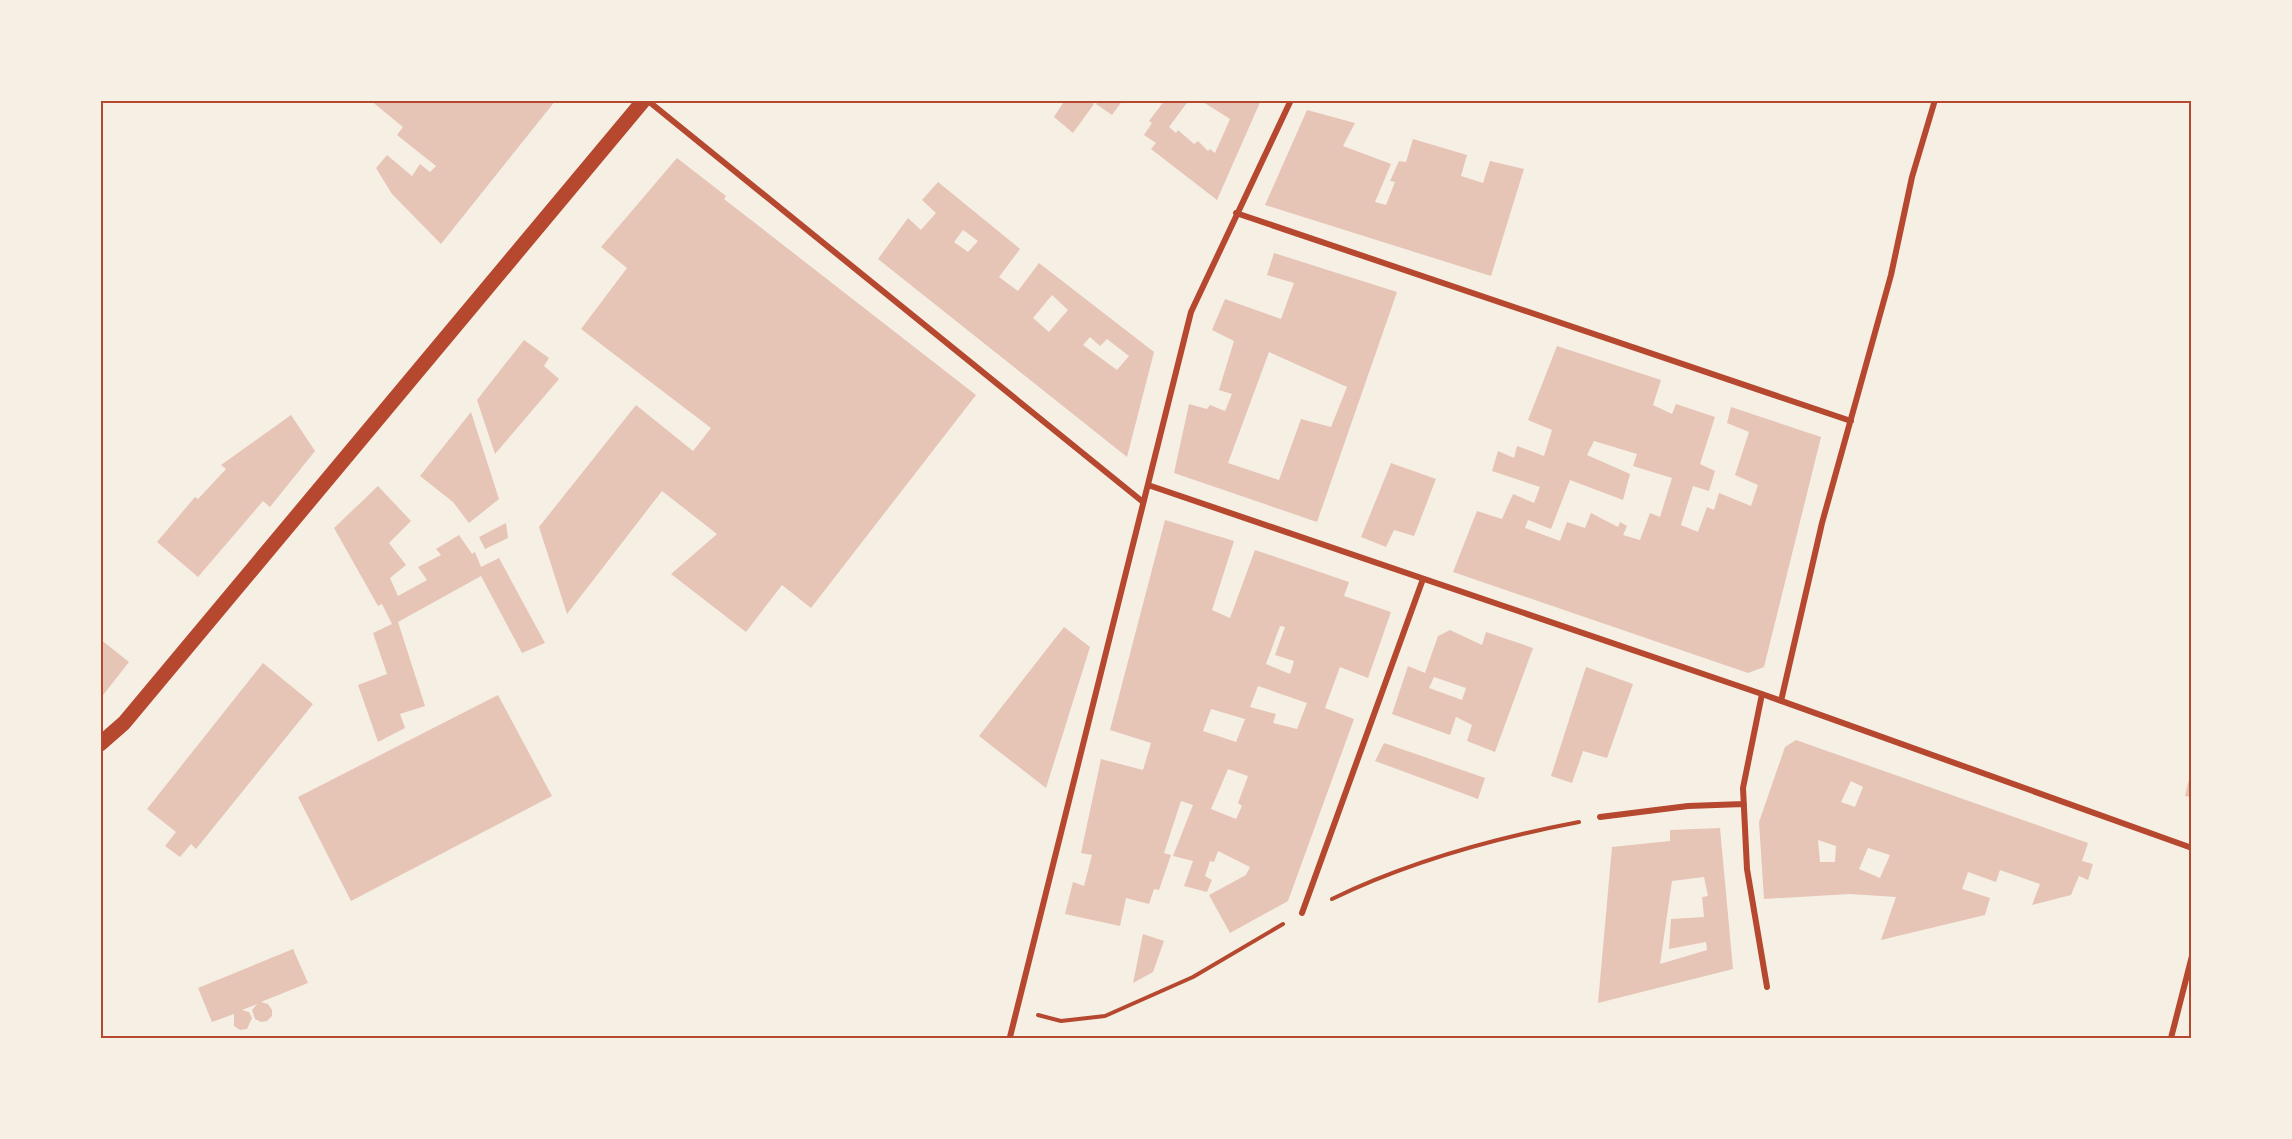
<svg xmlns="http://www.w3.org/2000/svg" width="2292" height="1139" font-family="Mulish,sans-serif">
	<rect width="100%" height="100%" fill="#f6efe4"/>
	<path fill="#e6c5b7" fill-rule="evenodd" d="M370,100L403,101L556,100L441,244L392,194L376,168L387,155L412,176L420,164L430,172L436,166L397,135L403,127Z
		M1065,100H1089L1094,104L1073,133L1054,117Z
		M1100,100H1123L1112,115L1096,104Z
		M1165,100H1189L1169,127L1176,133L1178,130L1194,144L1198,141L1208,151L1210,149L1215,153L1230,119L1200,100H1261L1217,200L1151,149L1156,143L1144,135L1152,123L1149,121Z
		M1307,110L1355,123L1343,146L1391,164L1375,202L1386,205L1395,182L1390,181L1399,161L1406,162L1413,139L1467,155L1461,176L1483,183L1490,161L1524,169L1491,276L1265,205Z
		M677,158L726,196L724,199L976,395L811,608L782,585L746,632L671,574L717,534L662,491L567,614L539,527L636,405L693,451L711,428L581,329L627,268L601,247Z
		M938,182L1020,249L999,277L1018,291L1039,263L1154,352L1127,457L878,259L908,218L921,230L936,213L922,200ZM963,230L978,241L968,252L954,242ZM1052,295L1068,310L1049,332L1033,318ZM1090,337L1100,346L1107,339L1129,356L1117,370L1083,345Z
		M1274,253L1397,292L1317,522L1174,473L1189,404L1207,409L1210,405L1225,411L1232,394L1219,390L1234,341L1212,330L1225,299L1281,319L1294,283L1267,275ZM1269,352L1347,387L1331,427L1301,419L1279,480L1228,463Z
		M524,340L549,358L544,366L559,379L495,454L477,400Z
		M1557,346L1661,380L1653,405L1672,414L1676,404L1715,417L1700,464L1715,471L1709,491L1693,486L1681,525L1698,532L1707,507L1714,510L1719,493L1751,506L1758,485L1735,475L1749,432L1727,423L1731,407L1821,437L1764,667L1748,673L1453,572L1477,511L1502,519L1513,494L1534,503L1540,487L1492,471L1498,451L1514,458L1517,446L1544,456L1552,430L1528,420ZM1594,441L1637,454L1633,466L1672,478L1660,517L1650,513L1640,540L1623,535L1627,526L1620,522L1618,527L1591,513L1585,528L1567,522L1560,541L1525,528L1528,520L1551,529L1570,480L1623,500L1630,474L1587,455Z
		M471,412L499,499L469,523L453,502L420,476Z
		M291,415L315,451L270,507L263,501L198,577L157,542L195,497L198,499L226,469L221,465Z
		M1391,463L1436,479L1414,536L1394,530L1386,547L1361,537Z
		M378,486L411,521L389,543L406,565L390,578L398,596L427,580L418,567L441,555L436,549L459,535L472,554L475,552L481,567L499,558L545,643L522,653L481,576L398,622L425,706L400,714L405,728L378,742L358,685L387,674L373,633L392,624L382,604L378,606L334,528Z
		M1165,520L1234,541L1212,610L1230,618L1255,550L1349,582L1344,596L1391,612L1368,678L1340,667L1325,708L1354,719L1288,901L1230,933L1209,895L1246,875L1250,867L1218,851L1214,862L1210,861L1205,876L1212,880L1207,892L1184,886L1193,861L1173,856L1193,805L1181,801L1164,853L1171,855L1159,890L1154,889L1149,904L1126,898L1120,926L1065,914L1073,882L1084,886L1092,855L1081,853L1101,759L1143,770L1151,743L1110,730ZM1280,626L1285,627L1275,655L1294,661L1290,674L1266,664ZM1258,686L1307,703L1297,729L1273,723L1276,714L1250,707ZM1211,709L1245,719L1236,742L1203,731ZM1228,769L1248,776L1238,803L1242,806L1236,819L1211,809Z
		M506,523L508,538L485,549L479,537Z
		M1064,627L1090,647L1046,788L979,736Z
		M1450,630L1482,645L1486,632L1533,648L1495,752L1467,741L1472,725L1456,717L1450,735L1392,714L1408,666L1425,673L1438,636ZM1434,677L1466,688L1462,700L1429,688Z
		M100,639L129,662L100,699Z
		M263,663L313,704L196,849L191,844L180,857L165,846L176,832L147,809Z
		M1586,667L1633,684L1607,758L1583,751L1572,783L1551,776Z
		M498,695L552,796L351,901L298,797Z
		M1796,740L2088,843L2082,861L2093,864L2088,880L2079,876L2071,895L2032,905L2040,884L2000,870L1996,882L1968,872L1962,889L1990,898L1985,915L1881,940L1896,897L1850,894L1764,899L1759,822L1785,747ZM1851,781L1863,787L1855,807L1841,802ZM1818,840L1836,846L1835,862H1820ZM1868,848L1890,855L1880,878L1859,869Z
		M1384,743L1485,778L1478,799L1375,761Z
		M2191,771L2192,772V797L2185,796Z
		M1720,828L1733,969L1598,1003L1612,847L1670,841V830ZM1704,877L1708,896L1702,897L1704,917L1671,919L1669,949L1706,942L1707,950L1660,964L1672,881Z
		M1143,934L1164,941L1153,972L1133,983Z
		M293,949L308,983L261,1002L268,1004L272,1010V1016L267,1021L261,1022L255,1019L252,1010L257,1004L242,1010L249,1012L252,1018L247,1029L240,1030L234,1026V1014L212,1022L198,988Z"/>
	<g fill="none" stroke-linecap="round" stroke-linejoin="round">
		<path stroke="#b5482f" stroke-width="4" d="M1332,899C1410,861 1495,838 1579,822
			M1038,1015L1061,1021L1105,1016L1193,977L1283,924"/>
		<path stroke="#b5482f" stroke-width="6" d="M647,100L1143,502
			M1236,213L1851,421
			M1148,485L1762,694L2192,848
			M1762,694L1743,788L1747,869L1767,987
			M1781,701L1822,523L1891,275L1912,177L1935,100
			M1600,817L1688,806L1744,804
			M1302,913L1423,579
			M1010,1037L1191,312L1291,100
			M2171,1038L2192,956"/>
		<path stroke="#b5482f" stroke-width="15" d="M100,744L124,723L644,100"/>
	</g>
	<rect width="2292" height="1139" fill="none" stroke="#f6efe4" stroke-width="204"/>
	<rect x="102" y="102" width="2088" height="935" fill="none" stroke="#b5482f" stroke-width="2"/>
</svg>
